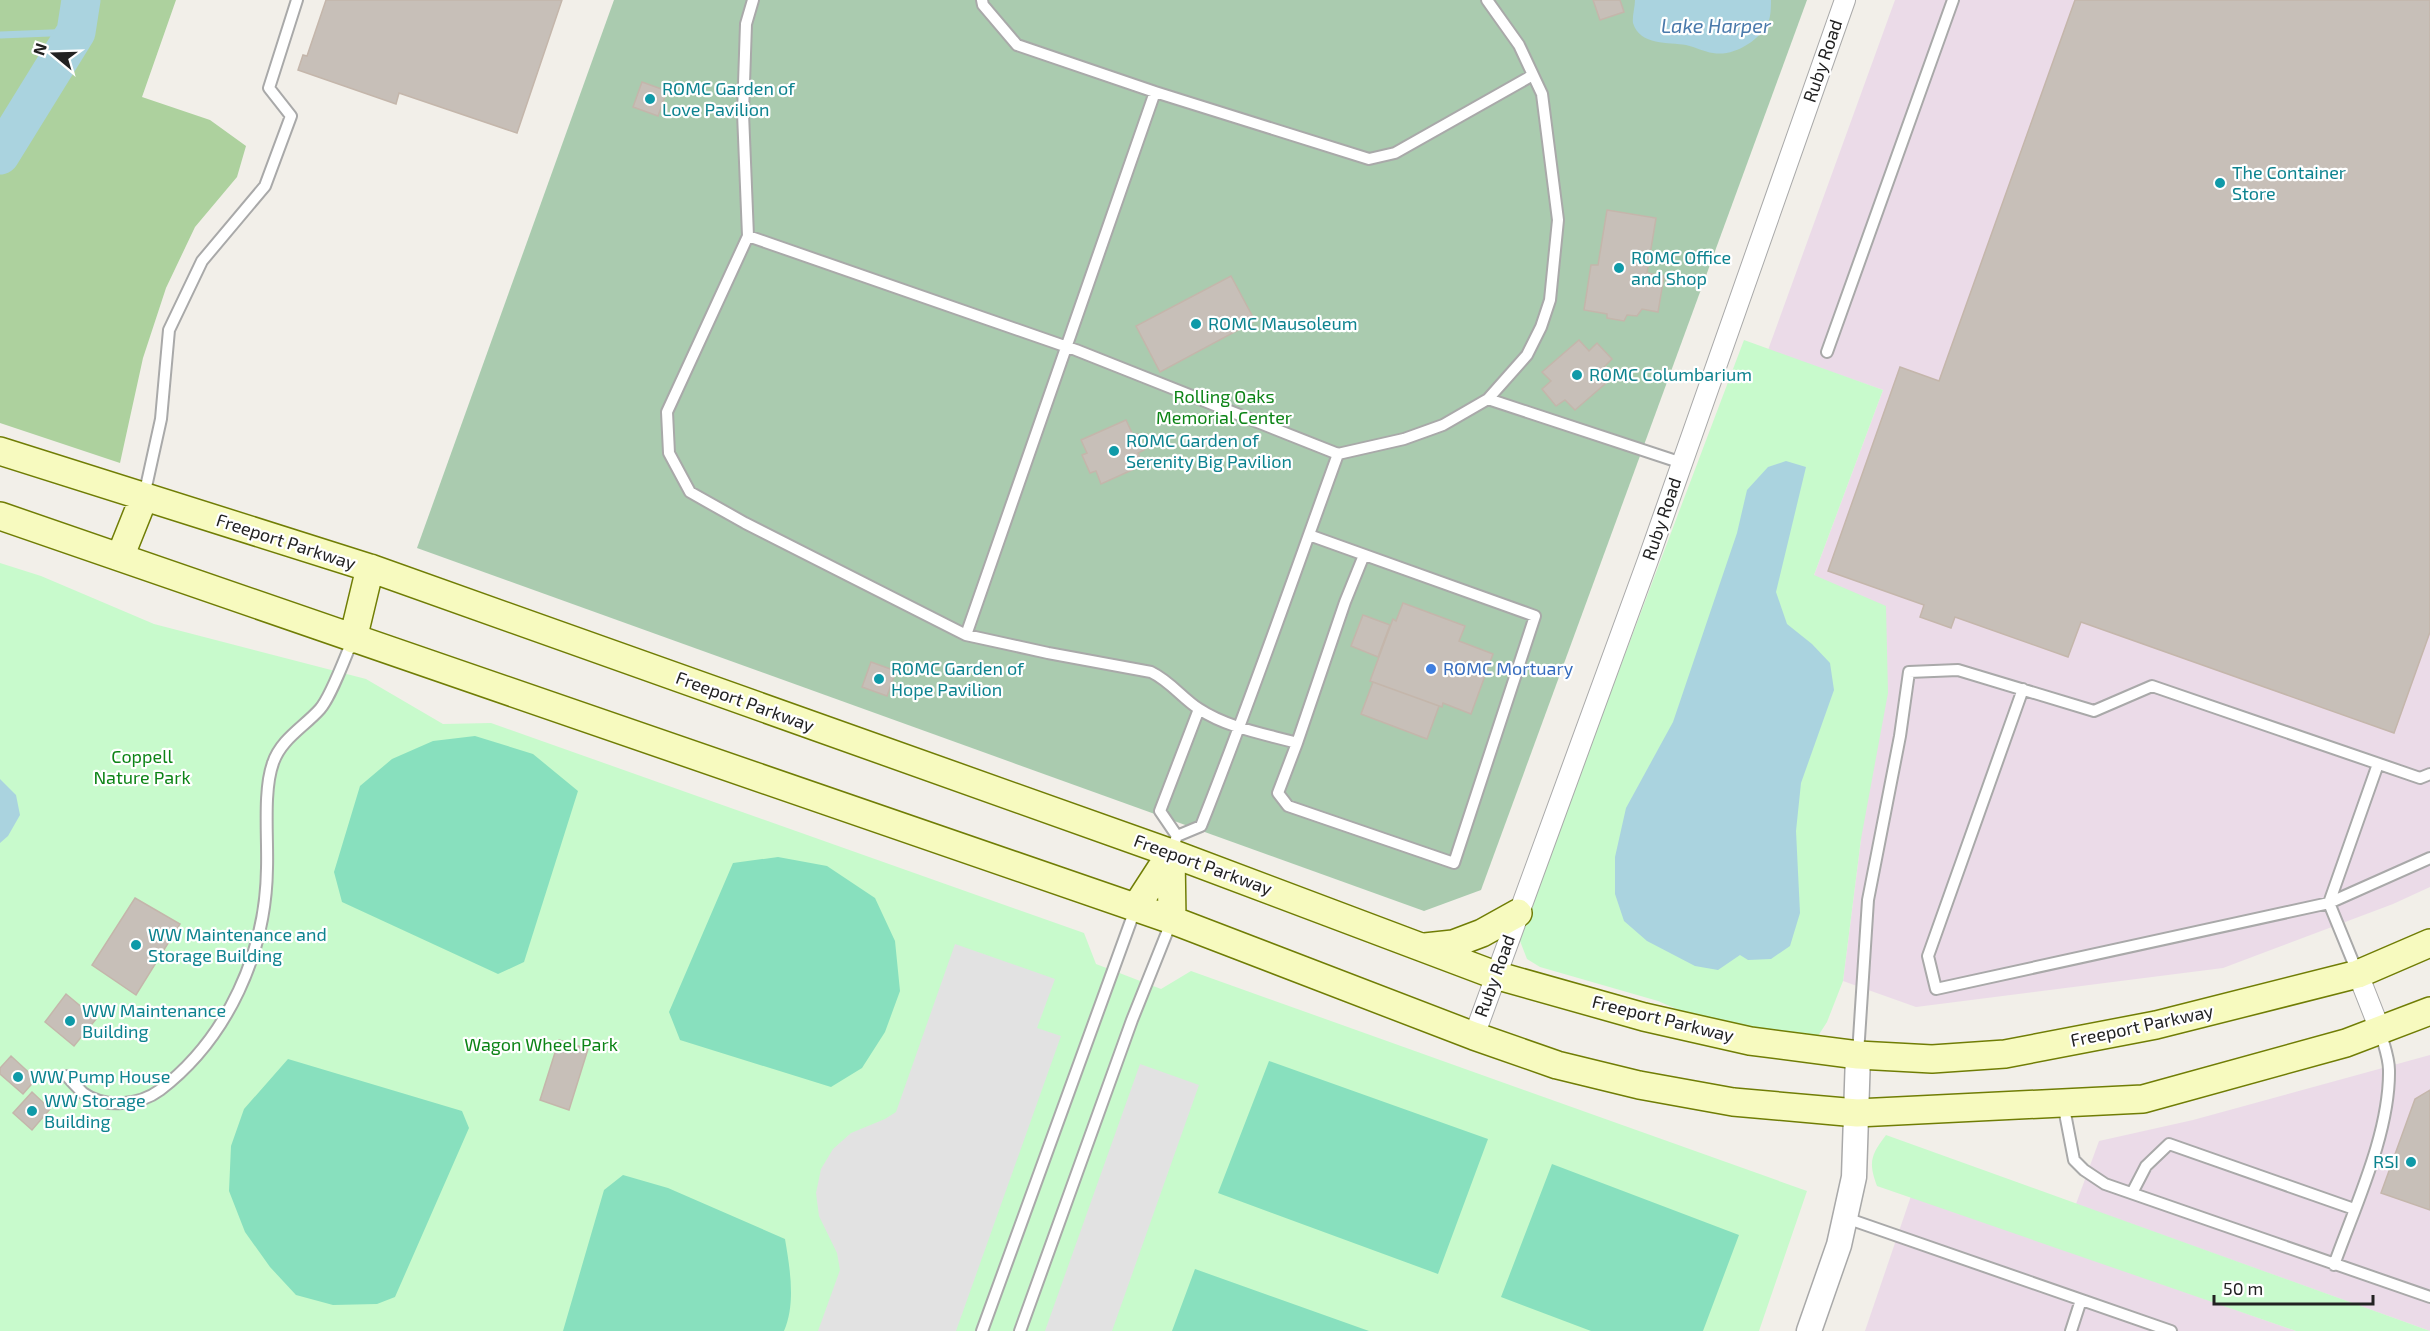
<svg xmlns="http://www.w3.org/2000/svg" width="2430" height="1331" font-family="'Exo 2',sans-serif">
	<rect width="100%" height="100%" fill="#f2efe9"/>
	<path fill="#ebdbe8" d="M1895,0H2430V887L2393,904L2223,968L1916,1007L1843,981L1861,839L1814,575L1883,390L1768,350Z
		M2430,1055V1331L2076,1204L2099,1141L2193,1120Z
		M1911,1196L2296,1331H1865Z"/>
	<path fill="#add19e" d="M0,0H176L142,97L210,120L246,146L237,177L195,227L166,288L143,358L120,463L0,423Z"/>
	<path fill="#aacbaf" d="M614,0H1807L1481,890L1424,911L417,548Z"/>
	<path fill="#c8facc" d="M1744,340L1883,390L1814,575L1886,606L1888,693L1861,839L1843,981L1827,1022L1818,1036L1784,1034L1695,1017L1658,1001L1540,967L1527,959L1520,941L1540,879Z
		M0,563L41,576L154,624L366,679L443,724L491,723L1084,933L1096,964L1161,989L1191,971L1807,1191L1759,1331H0Z
		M1886,1135L2430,1331H2296L1877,1186C1868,1162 1871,1155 1886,1135Z"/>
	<path fill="#88e0be" d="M475,736L533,754L578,791L524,962L498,974L342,902L334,872L360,786L392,759L433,741Z
		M778,857L827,866L875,898L895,941L900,991L885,1032L862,1068L831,1087L680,1040L669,1012L733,863Z
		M288,1059L462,1111L469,1128L395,1297L377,1304L333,1305L296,1295L270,1267L245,1232L229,1191L231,1146L244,1109Z
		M1269,1061L1488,1139L1438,1274L1218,1193Z
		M1552,1164L1739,1235L1703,1331H1591L1501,1297Z
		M623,1175L668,1188L785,1239C790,1269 796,1303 784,1331H563L604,1190Z
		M1195,1269L1369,1331H1172Z"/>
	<path fill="#e2e2e2" d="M955,944L1055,979L1037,1028L1061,1036L956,1331H818L840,1270L837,1253L819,1216L816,1193L821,1169L833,1149L851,1133L885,1119L896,1112Z
		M1140,1064L1199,1085L1112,1331H1045Z"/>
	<path fill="#aad3df" d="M1635,0H1771C1771,7 1771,16 1768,23C1759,41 1733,57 1713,53C1704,52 1696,47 1686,45C1669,42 1640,46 1633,23C1632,17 1635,7 1635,0Z
		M1786,461L1806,467L1776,592L1787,624L1812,644L1830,663L1834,690L1801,783L1796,831L1800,913L1790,946L1771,959L1748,960L1740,955L1718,970L1695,966L1647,941L1624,921L1615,894V857L1626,808L1673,722L1737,533L1747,490L1768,467Z
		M0,779L16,795L20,815L8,836L0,843Z"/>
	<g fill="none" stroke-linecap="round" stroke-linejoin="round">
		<path stroke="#aad3df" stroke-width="7" d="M0,35L76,32"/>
		<path stroke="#aad3df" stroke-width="39" d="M0,155L76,32L81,0"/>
	</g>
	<path fill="#c7bfb8" stroke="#c4b6ab" stroke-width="1.5" d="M326,0H562L517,133L399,93L396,104L298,70L303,55L307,56Z
		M1593,0H1620L1624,12L1600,20Z
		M2075,0H2430V632L2394,733L2081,622L2068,657L1955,617L1951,628L1920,617L1924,605L1828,571L1900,367L1939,381Z
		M642,82L667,91L658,116L633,107Z
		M1607,210L1656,218L1647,273L1664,276L1658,312L1642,309L1637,316L1627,315L1624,321L1607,318V314L1584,310L1591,265H1598Z
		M1231,276L1255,321L1160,372L1136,326Z
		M1579,340L1589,351L1597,343L1612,359L1604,367L1612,378L1575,410L1565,400L1556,406L1542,389L1551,381L1542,372Z
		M1126,420L1133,435L1137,434L1144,450L1138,453L1143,465L1101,484L1096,471L1090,473L1082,455L1087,453L1081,440Z
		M1403,603L1465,626L1459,641L1493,654L1471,714L1443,703L1442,707L1370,681L1393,619L1396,621Z
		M1363,615L1390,625L1378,657L1351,646Z
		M871,662L896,671L887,696L862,687Z
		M1373,682L1439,706L1427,739L1361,714Z
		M135,898L180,924L136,995L92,965Z
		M66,994L96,1019L74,1046L45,1022Z
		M559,1040L588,1049L569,1110L540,1100Z
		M11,1056L36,1079L23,1094L0,1074V1068Z
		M2430,1090V1210L2381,1193L2415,1099Z
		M32,1092L50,1109L32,1130L13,1113Z"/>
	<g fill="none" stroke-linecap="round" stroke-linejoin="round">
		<g stroke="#a9a9a9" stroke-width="14">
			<path id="service" d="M982,0L983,5L1017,45L1155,92L1369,159L1395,153L1533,75
				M1487,0L1519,45L1542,94L1558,220L1550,300L1541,327L1527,355L1488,399
				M748,236L743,113L746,24L753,0
				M1827,352L1953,0
				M1338,454L1404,439L1443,425L1488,399L1682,463
				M144,496L161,419L169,330L202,261L265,186L291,116L269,88L297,0
				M966,635L1155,92
				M2023,689L1928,956L1936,989L2329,903L2358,974
				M1297,743L1345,602L1364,555
				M1177,836L1160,811L1199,709
				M1171,852L1177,836L1201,826C1250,703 1293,578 1338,454L1076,350L748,236L667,412L669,453L690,492L745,523L966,635L1048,653L1151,672C1170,681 1182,698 1199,709C1228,728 1265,734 1297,743L1278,793L1288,806L1454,863L1535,616L1309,535
				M2329,903L2378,764
				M2329,903L2430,858
				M1858,1054L1868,900L1900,736L1909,672L1958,670L2094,711L2152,686L2420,778L2430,774
				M67,1076C72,1082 78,1088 83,1093C105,1109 140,1105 160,1090C228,1038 266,952 267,868C268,838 263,790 273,763C281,739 304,727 320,709C331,697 346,655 353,639
				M2063,1103L2074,1160L2084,1170L2105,1184L2430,1297
				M2132,1193L2146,1166L2169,1144L2354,1209
				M1846,1218L2171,1331
				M2334,1265C2355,1206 2390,1133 2389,1070C2389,1057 2383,1043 2380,1030
				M982,1331L1136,907
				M1020,1331L1132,1020L1172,920
				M2071,1331L2081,1300"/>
		</g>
		<g stroke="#a9a9a9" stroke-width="22">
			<path id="minor" d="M2358,974L2380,1030
				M1474,1036L1648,560L1845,0"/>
		</g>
		<g stroke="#a9a9a9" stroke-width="27">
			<path id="tertiary" d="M1809,1331L1839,1245L1854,1177L1858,1055"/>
		</g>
		<g stroke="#707d05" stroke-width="30">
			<path id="secondary" d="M0,451L370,568L1171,853L1495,975L1644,1017L1750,1041L1858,1055L1932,1059L2005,1054L2156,1025L2358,974L2430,943
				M0,516L1172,920L1474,1036L1557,1065L1639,1085L1733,1102L1857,1113L2143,1099L2346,1043L2430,1011
				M120,557L144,497
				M353,639L370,568
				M1171,853L1172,920
				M1136,907L1171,853
				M1425,947L1453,944L1482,933L1518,913"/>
		</g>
		<use href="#service" stroke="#fff" stroke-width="10"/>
		<use href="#minor" stroke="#fff" stroke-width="20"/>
		<use href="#tertiary" stroke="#fff" stroke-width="24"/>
		<use href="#secondary" stroke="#f7fabf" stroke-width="27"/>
	</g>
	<g fill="#0f9aa8" stroke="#fff" stroke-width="2">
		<circle cx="650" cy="99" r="6"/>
		<circle cx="2220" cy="183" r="6"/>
		<circle cx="1619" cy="268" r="6"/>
		<circle cx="1196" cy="324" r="6"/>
		<circle cx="1577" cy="375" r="6"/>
		<circle cx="1114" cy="451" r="6"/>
		<circle cx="879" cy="679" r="6"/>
		<circle cx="136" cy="945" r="6"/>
		<circle cx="70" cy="1021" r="6"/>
		<circle cx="18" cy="1077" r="6"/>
		<circle cx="32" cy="1111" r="6"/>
		<circle cx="2411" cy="1162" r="6"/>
	</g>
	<circle fill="#3f7fe0" stroke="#fff" stroke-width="2" cx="1431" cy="669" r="6"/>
	<g text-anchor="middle" stroke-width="4.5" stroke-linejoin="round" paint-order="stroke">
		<g font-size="18" fill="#222" stroke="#fff">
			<text transform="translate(1823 61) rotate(-71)" y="6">Ruby Road</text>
			<text transform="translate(1662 519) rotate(-71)" y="6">Ruby Road</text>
			<text transform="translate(286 542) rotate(18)" y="6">Freeport Parkway</text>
			<text transform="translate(745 702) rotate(20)" y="6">Freeport Parkway</text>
			<text transform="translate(1203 865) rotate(20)" y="6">Freeport Parkway</text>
			<text transform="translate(1495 976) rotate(-70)" y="6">Ruby Road</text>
			<text transform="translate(1663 1019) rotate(14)" y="6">Freeport Parkway</text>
			<text transform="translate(2142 1026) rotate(-12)" y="6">Freeport Parkway</text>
		</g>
		<g font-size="18" fill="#0d838f" stroke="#fff" text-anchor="start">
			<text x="662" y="95">ROMC Garden of<tspan x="662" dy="21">Love Pavilion</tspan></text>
			<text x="2232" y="179">The Container<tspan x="2232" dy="21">Store</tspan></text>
			<text x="1631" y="264">ROMC Office<tspan x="1631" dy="21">and Shop</tspan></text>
			<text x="1208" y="330">ROMC Mausoleum</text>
			<text x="1589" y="381">ROMC Columbarium</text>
			<text x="1126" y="447">ROMC Garden of<tspan x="1126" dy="21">Serenity Big Pavilion</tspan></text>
			<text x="891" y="675">ROMC Garden of<tspan x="891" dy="21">Hope Pavilion</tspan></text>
			<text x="148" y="941">WW Maintenance and<tspan x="148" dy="21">Storage Building</tspan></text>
			<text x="82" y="1017">WW Maintenance<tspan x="82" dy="21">Building</tspan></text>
			<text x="30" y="1083">WW Pump House</text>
			<text x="44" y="1107">WW Storage<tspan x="44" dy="21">Building</tspan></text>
			<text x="2399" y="1168" text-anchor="end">RSI</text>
		</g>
		<g font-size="18" fill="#0c8416" stroke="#fff">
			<text x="1224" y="403">Rolling Oaks<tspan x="1224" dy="21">Memorial Center</tspan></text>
			<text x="142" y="763">Coppell<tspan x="142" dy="21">Nature Park</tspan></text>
			<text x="541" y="1051">Wagon Wheel Park</text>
		</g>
		<g font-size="18" fill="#366cbe" stroke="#fff" text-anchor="start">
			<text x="1443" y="675">ROMC Mortuary</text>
		</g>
		<g font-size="20" font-style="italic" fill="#4a7aab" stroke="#fff">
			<text x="1716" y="33">Lake Harper</text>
		</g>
	</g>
	<g transform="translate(54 54) rotate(289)" stroke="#ffffff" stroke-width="4.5" paint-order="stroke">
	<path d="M0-4.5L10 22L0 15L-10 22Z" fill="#222222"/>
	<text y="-9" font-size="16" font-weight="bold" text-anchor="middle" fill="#222222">N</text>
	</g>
	<path d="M2214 1295v9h159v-9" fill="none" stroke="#222222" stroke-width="3"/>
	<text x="2223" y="1295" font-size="18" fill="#222222" stroke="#ffffff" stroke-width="4.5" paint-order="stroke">50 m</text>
</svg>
